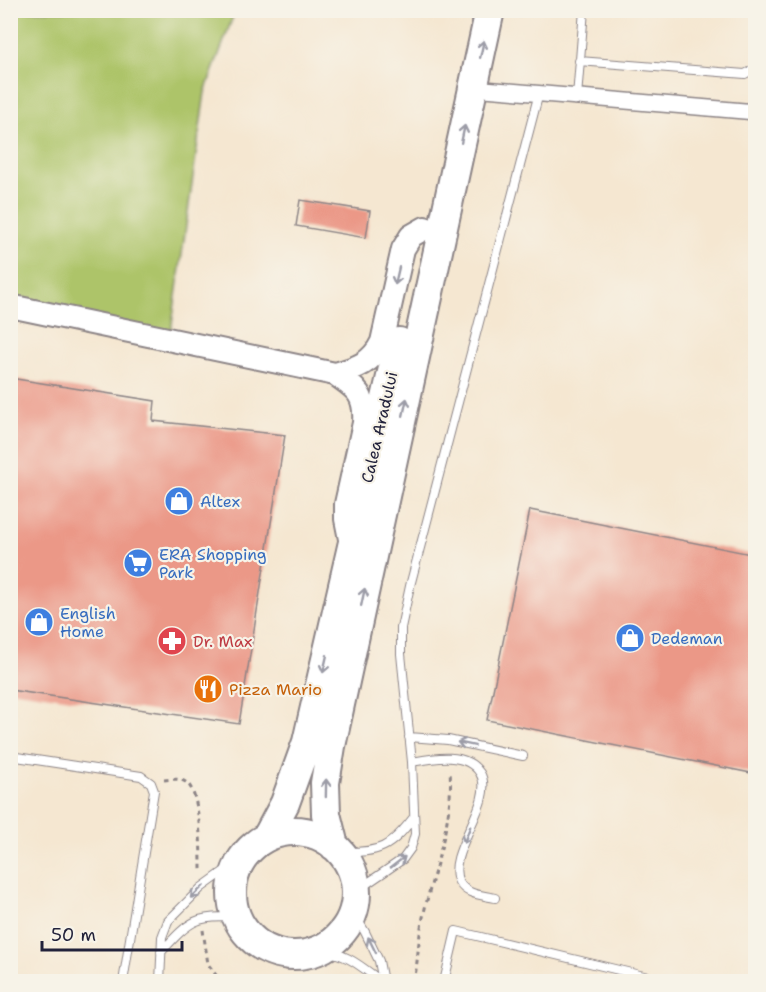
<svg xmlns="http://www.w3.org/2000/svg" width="766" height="992" font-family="'Shantell Sans',sans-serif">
	<rect width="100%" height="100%" fill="#f7f3e8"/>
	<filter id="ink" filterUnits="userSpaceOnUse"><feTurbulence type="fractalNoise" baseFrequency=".0167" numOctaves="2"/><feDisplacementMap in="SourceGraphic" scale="12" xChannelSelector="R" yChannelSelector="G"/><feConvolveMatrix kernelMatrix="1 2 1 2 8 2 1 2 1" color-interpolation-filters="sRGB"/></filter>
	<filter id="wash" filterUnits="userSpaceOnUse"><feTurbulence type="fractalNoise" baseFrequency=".008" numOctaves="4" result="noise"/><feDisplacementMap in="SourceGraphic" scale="24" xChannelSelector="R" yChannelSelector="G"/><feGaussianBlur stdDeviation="1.35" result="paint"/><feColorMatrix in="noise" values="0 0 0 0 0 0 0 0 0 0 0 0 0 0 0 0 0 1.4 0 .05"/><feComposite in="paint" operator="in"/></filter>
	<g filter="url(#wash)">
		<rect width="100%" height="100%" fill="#f5e7d1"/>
		<path fill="#adc469" stroke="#687352" stroke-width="1.5" d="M10,11H235L205,92L170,338L11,309Z"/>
		<g id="blocks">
			<path fill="#eb9887" d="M300,200L370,211L366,238L296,226Z
				M10,378L155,401L153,421L285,435L239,724L10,690Z
				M530,510L756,555V774L487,720Z"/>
		</g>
	</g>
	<g filter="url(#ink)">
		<use href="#blocks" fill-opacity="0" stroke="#8c8486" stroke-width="1.5"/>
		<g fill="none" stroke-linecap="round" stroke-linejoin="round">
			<g stroke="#8c8486" stroke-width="10">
				<path id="lane" d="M579,61L745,74L754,69L756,65
					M577,97L584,10
					M409,737L448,740L523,756
					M10,756L141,776L151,783L154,791L123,982
					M412,762C433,758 466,751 480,773C497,801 444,854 459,882C466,895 482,895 495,898
					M341,852C380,853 390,848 414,817
					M356,891L403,859L411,848L415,834L412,762L401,654V628L410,586L539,93
					M353,912L365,932L379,961L383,982
					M318,950C347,953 359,965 382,982
					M161,952C189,922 195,914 237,918
					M160,982L162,937L168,921L201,888L244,857
					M444,982L456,931L669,982"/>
			</g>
			<g stroke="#8c8486" stroke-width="18">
				<path id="street" d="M473,88L756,112"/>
			</g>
			<g stroke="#8c8486" stroke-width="26">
				<path id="secondary" d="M10,306L335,374C357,389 366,395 364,423L346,504V519L350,539
					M335,374C357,368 372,363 382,342L403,249L411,236L425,228"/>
			</g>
			<g stroke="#8c8486" stroke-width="32">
				<path id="highway" d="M232 893a62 62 0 1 1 124 0a62 62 0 1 1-124 0Z
					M267,837L285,803L307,742L399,342
					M334,846L326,814L325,783L331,746L490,10"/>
			</g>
			<path stroke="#8c8486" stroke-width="3" stroke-dasharray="4.5 4.5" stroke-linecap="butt" d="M164,780C172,779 181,778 187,783C201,794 201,855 201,873
				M203,930L208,964L221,982
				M414,982C418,962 418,941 422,922C432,872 454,823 450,771"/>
			<use href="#lane" stroke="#fff" stroke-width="8"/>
			<use href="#street" stroke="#fff" stroke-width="15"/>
			<use href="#secondary" stroke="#fff" stroke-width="22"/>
			<use href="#highway" stroke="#fff" stroke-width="28"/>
		</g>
		<defs><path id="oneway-shaft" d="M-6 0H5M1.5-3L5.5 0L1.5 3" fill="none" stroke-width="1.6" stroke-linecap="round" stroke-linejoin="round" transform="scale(1.5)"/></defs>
		<g stroke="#9c9ca7">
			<use href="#oneway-shaft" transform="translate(482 49) rotate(-78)"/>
			<use href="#oneway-shaft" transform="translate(463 134) rotate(-78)"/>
			<use href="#oneway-shaft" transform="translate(397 276) rotate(103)"/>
			<use href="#oneway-shaft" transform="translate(405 407) rotate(-78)"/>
			<use href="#oneway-shaft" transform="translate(363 597) rotate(-78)"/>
			<use href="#oneway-shaft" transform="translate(325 664) rotate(103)"/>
			<use href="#oneway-shaft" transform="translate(466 744) rotate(-168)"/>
			<use href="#oneway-shaft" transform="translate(326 788) rotate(-89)"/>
			<use href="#oneway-shaft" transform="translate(467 835) rotate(111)"/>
			<use href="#oneway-shaft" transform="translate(398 862) rotate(-38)"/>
			<use href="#oneway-shaft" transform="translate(197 892) rotate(137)"/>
			<use href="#oneway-shaft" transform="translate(372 945) rotate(-116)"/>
		</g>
	</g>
	<defs>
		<g id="shop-disc" transform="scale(1.5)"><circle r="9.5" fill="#3f7fe0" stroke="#f7f3e8"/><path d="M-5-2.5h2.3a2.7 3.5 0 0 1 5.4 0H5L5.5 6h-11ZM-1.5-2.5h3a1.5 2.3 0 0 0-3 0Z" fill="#fff"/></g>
		<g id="supermarket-disc" transform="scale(1.5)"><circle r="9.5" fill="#3f7fe0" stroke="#f7f3e8"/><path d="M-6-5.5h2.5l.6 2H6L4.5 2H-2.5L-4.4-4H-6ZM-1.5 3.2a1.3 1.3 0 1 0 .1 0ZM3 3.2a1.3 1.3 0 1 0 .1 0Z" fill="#fff"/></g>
		<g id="pharmacy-disc" transform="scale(1.5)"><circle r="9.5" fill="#e0444e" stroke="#f7f3e8"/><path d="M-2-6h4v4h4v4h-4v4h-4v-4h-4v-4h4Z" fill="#fff"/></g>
		<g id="restaurant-disc" transform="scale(1.5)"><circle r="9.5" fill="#e8710a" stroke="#f7f3e8"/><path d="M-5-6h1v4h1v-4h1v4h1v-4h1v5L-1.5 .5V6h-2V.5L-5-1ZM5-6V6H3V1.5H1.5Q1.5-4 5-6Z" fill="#fff"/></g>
	</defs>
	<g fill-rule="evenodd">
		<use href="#shop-disc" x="179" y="501"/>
		<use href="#supermarket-disc" x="138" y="563"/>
		<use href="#shop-disc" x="39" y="622"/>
		<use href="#shop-disc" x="630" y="638"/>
		<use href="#pharmacy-disc" x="172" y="641"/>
		<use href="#restaurant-disc" x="208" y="689"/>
	</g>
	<g text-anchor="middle" stroke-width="4.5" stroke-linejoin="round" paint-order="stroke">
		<g font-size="16" fill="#22223b" stroke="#f7f3e8">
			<text transform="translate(379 427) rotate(-77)" y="6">Calea Aradului</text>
		</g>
		<g font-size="16" fill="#366cbe" stroke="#f7f3e8" text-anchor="start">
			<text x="200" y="507">Altex</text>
			<text x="159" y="560">ERA Shopping<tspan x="159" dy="18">Park</tspan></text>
			<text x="60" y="619">English<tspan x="60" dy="18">Home</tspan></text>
			<text x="651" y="644">Dedeman</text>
		</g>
		<g font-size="16" fill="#be3a42" stroke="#f7f3e8" text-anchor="start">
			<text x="193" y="647">Dr. Max</text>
		</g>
		<g font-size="16" fill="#c56008" stroke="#f7f3e8" text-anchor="start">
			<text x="229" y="695">Pizza Mario</text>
		</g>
	</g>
	<rect width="766" height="992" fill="none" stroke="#f7f3e8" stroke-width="36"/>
	<path d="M42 941v9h140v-9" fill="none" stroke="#22223b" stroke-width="3"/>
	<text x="51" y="941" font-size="18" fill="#22223b" stroke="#f7f3e8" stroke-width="4.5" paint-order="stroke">50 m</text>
</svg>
